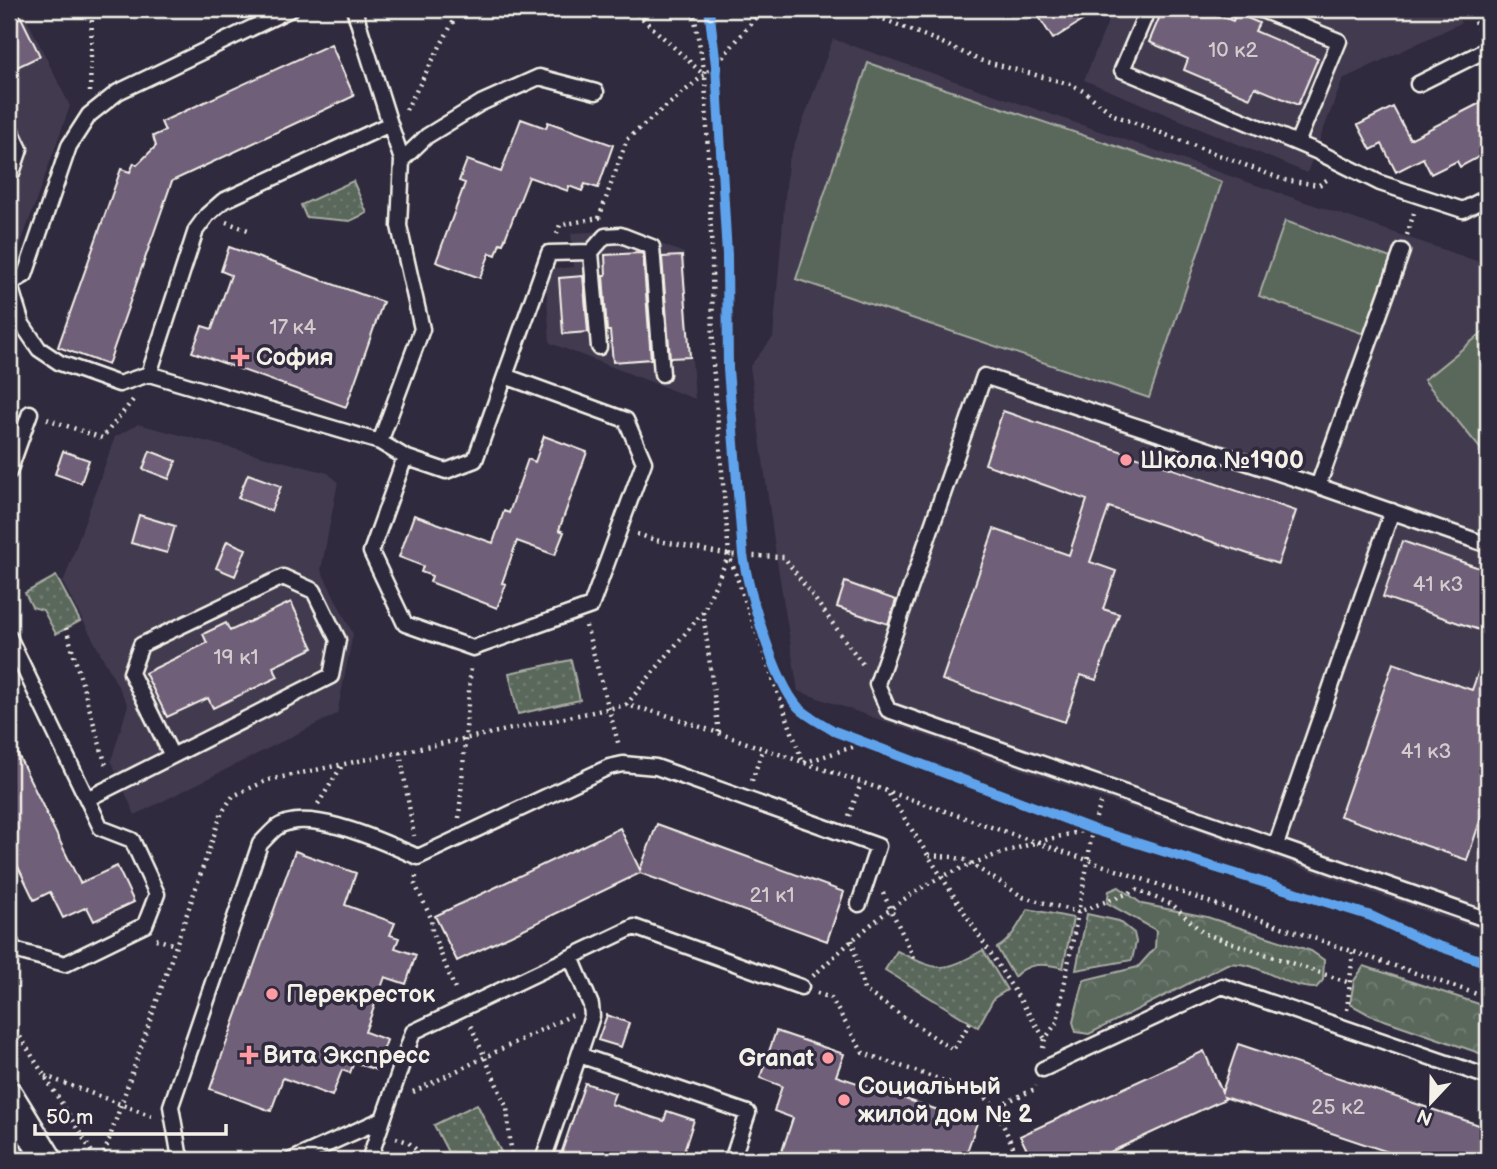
<svg xmlns="http://www.w3.org/2000/svg" width="1497" height="1169" font-family="'Balsamiq Sans',sans-serif">
	<defs>
		<pattern id="grass-dots" width="8" height="8" patternUnits="userSpaceOnUse" patternTransform="scale(1.75)"><rect width="8" height="8" fill="#5a675c"/><path d="M2 2h.1M6 6h.1" fill="none" stroke="#727d73" stroke-width="1.8" stroke-linecap="round"/></pattern>
		<pattern id="forest-crowns" width="20" height="18" patternUnits="userSpaceOnUse" patternTransform="scale(1.75)"><rect width="20" height="18" fill="#5a675c"/><path d="M2 6a3 3 0 1 1 6 0M12 15a3 3 0 1 1 6 0" fill="none" stroke="#727d73"/></pattern>
	</defs>
	<rect width="100%" height="100%" fill="#2f2a3d"/>
	<filter id="ink" filterUnits="userSpaceOnUse"><feTurbulence type="fractalNoise" baseFrequency=".0143" numOctaves="2"/><feDisplacementMap in="SourceGraphic" scale="14" xChannelSelector="R" yChannelSelector="G"/><feConvolveMatrix kernelMatrix="1 2 1 2 8 2 1 2 1" color-interpolation-filters="sRGB"/></filter>
	<g filter="url(#ink)">
		<path fill="#423a4f" d="M9,9H22L70,106L15,260L9,258Z
			M1113,9H1454L1461,23L1343,79L1307,173L1084,80Z
			M833,39L1488,265V933L798,691L776,555L750,366L773,337L788,162Z
			M625,230L684,253L695,399L550,343L545,269L574,267L571,233Z
			M138,424L328,473L338,482L321,570L353,634L337,714L135,815L111,761L128,705L63,583L115,437Z"/>
		<path fill="url(#grass-dots)" stroke="#a7aca2" stroke-width="2" d="M353,181L367,213L350,221L306,217L301,205Z
			M56,576L80,621L56,634L43,610L32,607L25,593Z
			M571,660L580,700L518,714L509,673Z
			M1028,909L1073,918L1063,968C1044,963 1028,962 1014,977L997,948C1011,941 1020,922 1028,909Z
			M1087,914L1119,921L1134,933L1136,942L1132,960L1076,970Z
			M983,950L1007,990L994,998L978,1027L885,970L897,951C938,971 941,974 983,950Z
			M477,1104L502,1154L488,1160H452L434,1125Z
			M9,1128L29,1160H9Z"/>
		<path fill="url(#forest-crowns)" stroke="#a7aca2" stroke-width="2" d="M1119,887L1142,904L1207,917L1311,951L1324,960L1323,980L1316,988C1284,989 1257,959 1227,964L1089,1034L1076,1032L1073,1022L1084,980L1138,967L1155,948L1156,930L1107,903L1109,891Z
			M1364,966L1488,1007V1056L1370,1015L1350,1004L1354,981Z"/>
		<path fill="#5a675c" stroke="#a7aca2" stroke-width="2" d="M868,63L1222,182L1149,398L796,279Z
			M1285,221L1391,258L1364,334L1259,296Z
			M1488,328V458L1424,380Z"/>
		<path fill="#705e79" stroke="#f4f1e8" stroke-width="2" d="M9,9H17L40,56L9,71Z
			M1034,9H1101L1053,39Z
			M1163,9H1203L1233,21L1236,13L1259,23L1255,31L1318,58L1298,105L1255,87L1250,98L1184,70L1188,59L1149,42Z
			M331,44L354,96L172,181L108,365L58,347L121,169L130,172L134,163L137,165L156,146L153,136L165,131L161,122Z
			M1488,99V152L1460,167L1457,161L1431,174L1423,158L1396,172L1382,144L1371,150L1358,125L1393,107L1410,139Z
			M521,119L546,128L548,122L613,145L598,188L585,184L582,191L569,186L568,191L529,177L503,244L500,243L496,255L490,253L480,278L436,262L465,183L459,181L467,160L501,172Z
			M229,247L383,302L346,407L192,352L202,326L212,329L231,275L221,271Z
			M640,253L643,254L651,359L613,362L610,331H607L603,275H606L605,255Z
			M682,256L690,357L670,358L662,257Z
			M583,276L588,332L563,334L559,278Z
			M1003,411L1296,511L1278,564L1109,507L1090,562L1116,571L1103,609L1119,614L1096,680L1081,675L1065,722L942,680L994,529L1069,555L1087,500L985,464Z
			M544,436L587,452L559,530L564,532L555,555L517,541L502,583L506,584L497,608L430,582L432,576L421,572L423,566L399,557L414,515L493,543L504,511L509,513L528,459L535,462Z
			M63,451L89,460L81,483L55,474Z
			M150,451L176,461L169,479L143,469Z
			M248,474L281,486L271,511L238,498Z
			M139,515L175,526L167,553L131,543Z
			M227,541L246,549L235,576L216,568Z
			M1402,541L1488,571V633L1383,597Z
			M845,582L896,600L888,624L837,607Z
			M291,602L313,648L273,667L278,677L213,708L208,698L167,717L145,673L207,643L203,634L226,623L230,631Z
			M1485,654H1488V814L1483,812L1467,860L1340,816L1393,663L1472,690Z
			M9,736L80,883L117,866L134,902L94,921L87,907L63,918L50,892L34,900L9,848Z
			M657,824L844,892L827,941L640,873L457,961L435,916L620,828L640,870Z
			M295,851L356,873L345,905L395,923L390,935L399,938L395,948L416,955L406,984L385,977L365,1032L387,1040L376,1070L354,1062L350,1073L342,1070L332,1096L283,1078L271,1111L210,1089Z
			M607,1015L629,1023L621,1047L598,1040Z
			M776,1031L844,1054L836,1076L977,1123L964,1160H779L793,1118L774,1111L782,1086L760,1078Z
			M1238,1044L1488,1128V1160H1412L1224,1097L1225,1099L1093,1160H1032L1020,1136L1204,1051L1222,1092Z
			M585,1083L615,1093L611,1104L664,1121L667,1111L694,1120L681,1160H559Z"/>
		<g fill="none" stroke-linecap="round" stroke-linejoin="round">
			<g stroke="#f4f1e8" stroke-width="19">
				<path id="lane" d="M1148,9L1122,70L1316,151L1380,183L1463,210L1488,197
					M1259,9L1339,41L1297,143
					M1418,84L1488,49
					M9,126L20,149L12,173L9,174
					M402,160L427,136L481,103L539,77L596,92
					M591,252L599,347
					M9,284L25,275L69,146L89,115L118,92L291,9
					M10,285L22,324L39,349L60,363L119,384L149,374L196,230L207,215L223,201L390,124L354,9
					M149,374L380,442L422,329L399,226L402,160L390,124
					M505,376L549,253L591,252L605,236L621,235L652,247L662,374
					M380,442L405,457L446,471L475,460L505,376L626,420L644,462L591,606L473,648L405,624L371,552L405,457
					M9,472L30,413
					M1318,486L1402,251
					M1488,545L1318,486L984,376L877,684L888,710L1488,920
					M9,637L101,828L132,840L157,894L145,925L65,964L14,950L9,939
					M87,799L331,676L338,640L314,591L283,577L141,645L131,673L172,756
					M1276,845L1392,511
					M571,957L591,1005L592,1016L579,1055L748,1113L732,1160
					M1043,1069L1222,986L1488,1077
					M184,1160L179,1153L171,1106L260,844C265,839 270,833 276,828C308,805 385,843 418,857L609,767L623,764L656,767L878,846L859,904
					M292,1160L383,1119
					M369,1160L413,1032L634,927L801,987
					M543,1160L579,1055
					M1244,1160H1245"/>
			</g>
			<g stroke="#f4f1e8" stroke-width="33">
				<path id="street" d="M9,1096L48,1160"/>
			</g>
			<path stroke="#f4f1e8" stroke-width="4.5" stroke-dasharray="2 5" stroke-linecap="butt" d="M632,9L704,75
				M693,9L705,75L712,259L713,364L729,555L803,763L865,743
				M858,9L938,41L979,60L1070,84L1085,92L1114,115L1284,180L1319,185L1328,179
				M1468,9L1481,33
				M90,92L92,16
				M406,110L460,9
				M226,222L248,230
				M557,234L560,225L599,218L627,139L716,65L763,9
				M1407,235L1414,213
				M47,419L102,438L133,400
				M637,534L655,540L729,555L784,557L864,666
				M703,612L719,733
				M586,626L619,746
				M66,628L107,769
				M626,705L703,612L729,555
				M400,752L414,836
				M752,781L763,748
				M889,794L1045,1039
				M318,804L343,764
				M849,816L861,783
				M459,818L471,666
				M929,855L952,857L965,860L1023,897L1078,912L1137,890L1173,905L1203,933L1350,983
				M416,876L415,884L431,918L432,931L456,992
				M883,893L915,960
				M156,939L175,945
				M852,940L864,990L953,1050L970,1023
				M813,976C850,942 898,897 944,876C991,854 1041,840 1092,829
				M817,993L831,998L863,1053L982,1094L995,1107
				M1347,1010L1353,952
				M9,1019L97,1160
				M471,1026L507,1108L512,1160
				M1043,1048L1045,1039L1057,1022L1088,861L1092,829L1101,803
				M45,1076L155,1117
				M413,1092L572,1015
				M396,1138L408,1142L427,1160
				M102,1160L222,812L233,796L268,780L626,705L663,714L1488,998
				M1019,1160L995,1107L1035,1089L1036,1086"/>
			<use href="#lane" stroke="#2f2a3d" stroke-width="14"/>
			<use href="#street" stroke="#2f2a3d" stroke-width="28"/>
			<g stroke="#2f2a3d" stroke-width="15">
				<path id="cycleway" d="M709,9L716,65L727,255L728,369L743,555C749,593 774,680 798,707C808,717 823,724 834,731L1092,829L1371,916L1424,941L1488,963"/>
			</g>
			<use href="#cycleway" stroke="#60a3ed" stroke-width="10"/>
		</g>
	</g>
	<g fill="#ff9aa2" stroke="#2f2a3d" stroke-width="2.5">
		<path d="M236.5 346.5h7v7h7v7h-7v7h-7v-7h-7v-7h7z"/>
		<circle cx="1126" cy="460" r="7"/>
		<circle cx="272" cy="994" r="7"/>
		<path d="M245.5 1044.5h7v7h7v7h-7v7h-7v-7h-7v-7h7z"/>
		<circle cx="828" cy="1058" r="7"/>
		<circle cx="844" cy="1100" r="7"/>
	</g>
	<g text-anchor="middle" stroke-width="7" stroke-linejoin="round" paint-order="stroke">
		<g font-size="21" fill="#d3cccc">
			<text x="1233" y="57">10 к2</text>
			<text x="293" y="334">17 к4</text>
			<text x="1438" y="591">41 к3</text>
			<text x="236" y="664">19 к1</text>
			<text x="1426" y="758">41 к3</text>
			<text x="772" y="902">21 к1</text>
			<text x="1338" y="1114">25 к2</text>
		</g>
		<g font-size="24" font-weight="bold" fill="#f4f1e8" stroke="#2f2a3d" text-anchor="start">
			<text x="256" y="365">София</text>
			<text x="1140" y="468">Школа №1900</text>
			<text x="286" y="1002">Перекресток</text>
			<text x="263" y="1063">Вита Экспресс</text>
			<text x="814" y="1066" text-anchor="end">Granat</text>
			<text x="858" y="1094">Социальный<tspan x="858" dy="28">жилой дом № 2</tspan></text>
		</g>
	</g>
	<rect width="1497" height="1169" fill="none" stroke="#2f2a3d" stroke-width="35"/>
	<rect x="18" y="18" width="1462" height="1134" fill="none" stroke="#f4f1e8" stroke-width="2.5" filter="url(#ink)"/>
	<g transform="translate(1431 1102) rotate(202)" stroke="#2f2a3d" stroke-width="5" paint-order="stroke">
	<path d="M0-5L12 26L0 18L-12 26Z" fill="#f4f1e8"/>
	<text y="-10" font-size="19" font-weight="bold" text-anchor="middle" fill="#f4f1e8">N</text>
	</g>
	<path d="M35 1124v10h191v-10" fill="none" stroke="#f4f1e8" stroke-width="3.5"/>
	<text x="46" y="1124" font-size="21" fill="#f4f1e8" stroke="#2f2a3d" stroke-width="5" paint-order="stroke">50 m</text>
</svg>
